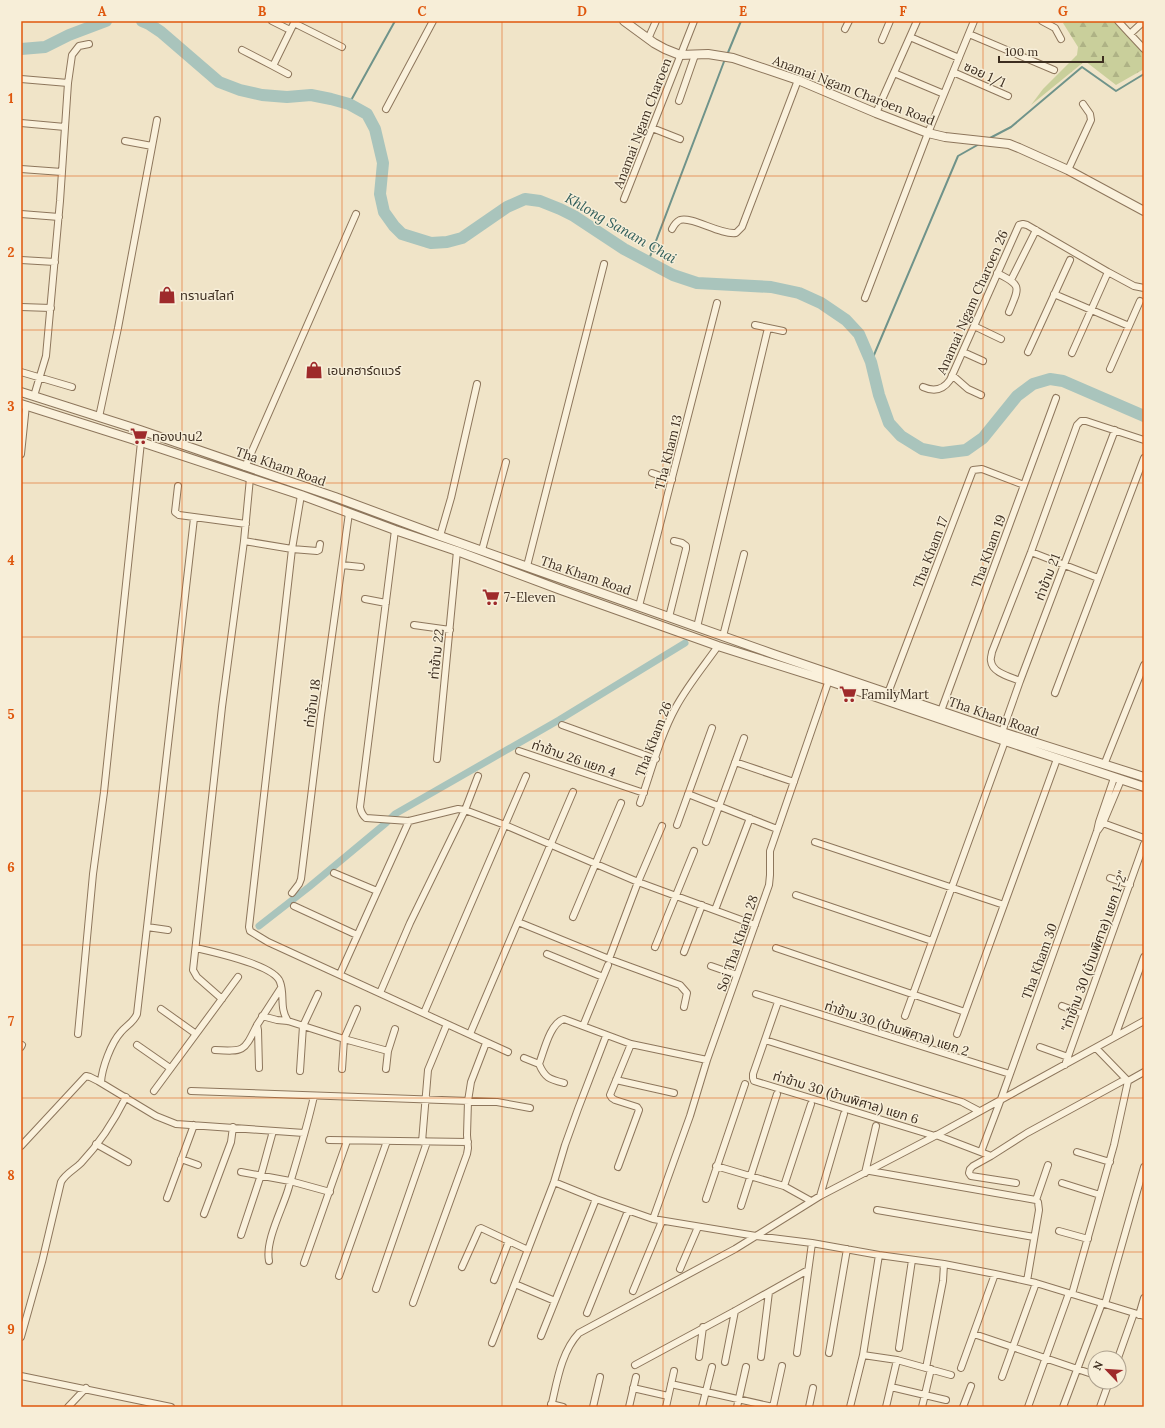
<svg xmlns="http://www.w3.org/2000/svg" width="1165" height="1428" font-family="Lora,'Noto Sans Thai',serif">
	<defs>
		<pattern id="forest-firs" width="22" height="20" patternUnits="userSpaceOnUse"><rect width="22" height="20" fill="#c9cf9b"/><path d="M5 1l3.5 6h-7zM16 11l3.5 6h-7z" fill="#aeb285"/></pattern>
	</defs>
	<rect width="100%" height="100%" fill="#f0e4c8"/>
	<path fill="url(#forest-firs)" d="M1066,21H1116L1144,52V69L1116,85L1085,61L1031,105L1043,89L1077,55L1078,47L1063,23Z"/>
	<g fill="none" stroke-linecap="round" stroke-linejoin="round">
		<path stroke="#6f938a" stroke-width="2" d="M149,24L150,21
			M727,55L741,21
			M349,104L395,21
			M990,138L1011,127L1082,67L1116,91L1144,74
			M648,262L725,59
			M871,362L958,156L981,143"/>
		<path stroke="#a9c4bc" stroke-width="7" d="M259,926L309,887L386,823L395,814L559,720L685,643"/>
		<path stroke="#a9c4bc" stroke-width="12" d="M142,21L149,24L161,32L219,82L240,90L262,95L287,97L311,95L331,99L349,104L367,114L375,129L383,163L380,194L384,212L394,226L402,234L431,243L447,242L462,238L507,207L525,199L540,201L560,209L574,216L624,249L673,275L697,283L771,287L799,293L821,303L846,320L859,334L871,362L879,395L889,423L901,436L922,449L942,453L966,450L983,438L1017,396L1033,384L1050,379L1063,381L1144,416
			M21,49L45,47L69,35L106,21"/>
		<g stroke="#8d765c" stroke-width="8">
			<path id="minor" d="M272,21L290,30
				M1042,21L1055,28L1061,39
				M1118,21L1130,34L1144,21
				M294,23L342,47
				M845,29L849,21
				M969,34L1054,70
				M1130,34L1144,49
				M910,37L959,58
				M648,39L656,21
				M882,40L890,21
				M242,50L273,66L295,21
				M273,66L288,74
				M953,72L1008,96
				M894,73L944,94
				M21,79L68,83
				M679,101L695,55
				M386,109L433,21
				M876,113L917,21
				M21,123L65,127
				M652,128L680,139
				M125,141L152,146
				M21,169L62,172
				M1068,170L1091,120L1090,114L1083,104
				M624,199L694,21
				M21,214L59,217
				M672,229C674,225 676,222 680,220C692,216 720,235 736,233L742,227L798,80
				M21,260L55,262
				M997,273C1023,286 1019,287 1009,312
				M1011,280L1036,230
				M1054,294L1129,326
				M865,298L928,133L974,21
				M21,307L51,308
				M755,325L783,331
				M974,326L1001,339
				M963,352L983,361
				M1028,352L1070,260
				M1072,353L1108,272
				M1110,369L1140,301
				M21,372L72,387
				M952,375L968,389L981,395
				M923,387C934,392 943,390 950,380L1019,225L1023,224L1027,225L1108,272L1134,286L1144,288
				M34,396L46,356L60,201L68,83L72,55L79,46L89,44
				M99,417L118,328L157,120
				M21,454L26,405
				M245,467L356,214
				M652,473L672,480
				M178,486L175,512L179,515L246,524
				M301,495L292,549L249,927L250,931L268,942L508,1052
				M395,530L360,807C361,812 362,815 366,818L409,821L458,809L465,810L505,825L638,882L755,925
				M440,536L451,498L477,384
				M244,541L292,549L317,551L319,550L320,544
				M482,550L506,462
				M1031,552L1098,578
				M342,565L361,567
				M527,566L604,264
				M365,599L386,603
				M639,606L717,303
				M669,617L686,549V546L682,543L674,541
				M414,625L450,630
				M697,627L768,328
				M723,636L744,554
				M1020,681C1011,677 992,673 991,661C990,659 992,654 992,652L1031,552L1077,425L1081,421H1086L1144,440
				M888,693L973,470L982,469L1024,485
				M1055,693L1144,458
				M941,711L1056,398
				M562,725L656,759
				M1002,732L1020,681L1115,430
				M519,751L644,793
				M437,759L457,551
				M735,762L794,782
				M1104,765L1144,665
				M688,794L777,829
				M640,803C651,772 660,736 676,707C688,685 704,666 718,646
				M1100,822L1144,838
				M677,825L712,728
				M1098,830L1103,823L1121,780
				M706,842L744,738
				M815,842L1004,905
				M334,873L377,891
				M1110,878L1130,885
				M292,893L299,884L301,879L321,715L349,513
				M796,895L932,941
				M294,906L357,935
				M715,910L750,818
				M573,917L621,803
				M518,922L609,959L680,985L687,993L684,1007
				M147,927L168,930
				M655,947L694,851
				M196,948C213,952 275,965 280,982C285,995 279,1008 288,1021
				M776,948L965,1012
				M684,952L702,905
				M547,954L603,977
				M609,959L638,882L662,826
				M711,966L737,975
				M340,974L409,821
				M380,993L410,923L465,810L478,776
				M756,994L1010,1074
				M222,999L197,977L193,970L222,707L244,541L250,478
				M778,1002L753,1074V1078L754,1081L935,1136
				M1062,1006L1083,1014
				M161,1009L196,1034
				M424,1013L526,776
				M262,1016L277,1020L288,1021L344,1039L388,1051
				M905,1016L1005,741
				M583,1026L608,965
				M78,1034L93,874L104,792L141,442
				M470,1034L573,792
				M957,1034L1057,759
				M1115,1036L1144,957
				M765,1040L962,1102L979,1111
				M137,1045L170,1068
				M21,1047L22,1045
				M1040,1047L1068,1057
				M1096,1048L1128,1081
				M215,1050C245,1052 244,1051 257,1025
				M524,1058L539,1064C545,1078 549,1079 564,1083
				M539,1064C544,1051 550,1023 564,1019L631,1044L707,1060
				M1065,1065L1144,844
				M259,1068L258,1030L257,1025L281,988
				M342,1069L344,1039L357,1009
				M386,1069L388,1051L395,1029
				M300,1071L303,1026L318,994
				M616,1080L674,1093
				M101,1082C102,1068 111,1043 121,1032C126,1026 134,1022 137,1014L194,518
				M154,1091L238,977
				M191,1091L497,1102L530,1108
				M936,1135L991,1156L1027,1133L1126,1079
				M329,1140L468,1142
				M422,1142L428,1070L447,1024
				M96,1144L128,1162
				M21,1146L86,1076L90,1077L98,1081L156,1116L176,1124L304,1133
				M981,1152L1001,1099L1097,831L1099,822L1114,778
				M1077,1152L1110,1162
				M991,1156L973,1166L970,1169L969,1173L971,1176L1016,1183
				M181,1159L198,1165
				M716,1166L784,1186L811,1201
				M618,1167L639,1110L637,1107L615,1100L612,1098L610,1095L631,1044
				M870,1171L1036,1200L1038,1202L1039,1210L1027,1281
				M241,1172L290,1181L330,1192
				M865,1173L876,1126
				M554,1182L596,1199L653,1219L756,1236L812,1243L879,1255L944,1264L995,1274L1036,1283L1144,1316
				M1062,1183L1100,1195
				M784,1186L811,1104
				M820,1196L844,1114
				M167,1198L194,1125
				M706,1199L745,1084
				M1036,1200L1048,1165
				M741,1206L777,1094
				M877,1210L1034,1237
				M204,1214L231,1142L233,1127
				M653,1219L690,1116L707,1060L769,885L770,875V851L830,677
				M1059,1231L1088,1239
				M241,1235L261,1175L273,1131
				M269,1261C265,1241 282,1210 288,1190C297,1159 307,1128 314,1096
				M304,1263L347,1141
				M462,1267L479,1229L481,1228L528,1250
				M680,1269L698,1227
				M339,1276L387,1141
				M494,1280L509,1241
				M515,1284L555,1301
				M376,1289L427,1142
				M633,1291L662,1221
				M1072,1294L1114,1145L1128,1081L1144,1072
				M413,1303L467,1154L468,1148L467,1135L468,1101L471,1082L486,1043
				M1105,1304L1144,1167
				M587,1313L628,1211
				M1139,1315L1144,1298
				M974,1334L1095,1375
				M541,1336L596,1199
				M21,1337L42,1262L61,1182C65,1174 75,1169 81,1163C99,1144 114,1121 126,1097
				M492,1343L554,1182L565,1145L578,1109L606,1036
				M899,1348L912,1260
				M797,1353L812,1243
				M829,1353L847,1249
				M863,1355L879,1255
				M699,1357L703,1327
				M761,1357L769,1292
				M1118,1358L1134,1313
				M725,1362L735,1311
				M635,1365L735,1311L808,1270
				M926,1368L943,1281L944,1264
				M961,1368L995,1274
				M21,1376L171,1407
				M1002,1377L1036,1283
				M671,1384L773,1407
				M891,1387L946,1400
				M633,1388L668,1396
				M551,1404L563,1407
				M68,1407L86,1388
				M551,1407C557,1382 561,1352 579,1333L735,1249L820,1196L935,1136L1144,1021
				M593,1407L600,1377
				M629,1407L636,1377
				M666,1407L674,1371
				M702,1407L712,1367
				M737,1407L746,1367
				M773,1407L782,1366
				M809,1407L813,1388
				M850,1407L863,1355L897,1360L951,1375
				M886,1407L897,1360
				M922,1407L931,1369
				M963,1407L971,1386
				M1028,1407L1069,1293
				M1063,1407L1102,1303
				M1100,1407L1109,1382"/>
		</g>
		<g stroke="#8d765c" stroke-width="10">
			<path id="tertiary" d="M624,21L654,43L665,49L680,55L708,54L733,58L798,80L876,113L928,133L945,137L1009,144L1019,148L1068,170L1144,211
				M21,392L140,430L335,497L440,536L773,654L1002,732L1144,777
				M21,404L141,442L301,495L395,530L457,551L561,590L718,646L829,681L1005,741L1144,787"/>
		</g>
		<use href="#minor" stroke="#faf1dc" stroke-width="6"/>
		<use href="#tertiary" stroke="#faf1dc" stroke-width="8"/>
	</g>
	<path fill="none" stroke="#df570d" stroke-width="1" stroke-opacity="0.55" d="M182,21V1407M342,21V1407M502,21V1407M663,21V1407M823,21V1407M983,21V1407M21,176H1144M21,330H1144M21,483H1144M21,637H1144M21,791H1144M21,945H1144M21,1098H1144M21,1252H1144"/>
	<defs>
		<g id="shop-bare" transform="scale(1.38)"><path d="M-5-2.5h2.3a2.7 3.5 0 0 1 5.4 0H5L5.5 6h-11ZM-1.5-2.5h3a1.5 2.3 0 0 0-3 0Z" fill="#9e2a2b" stroke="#f7eed8" stroke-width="2.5" paint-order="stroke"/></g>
		<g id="supermarket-bare" transform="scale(1.38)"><path d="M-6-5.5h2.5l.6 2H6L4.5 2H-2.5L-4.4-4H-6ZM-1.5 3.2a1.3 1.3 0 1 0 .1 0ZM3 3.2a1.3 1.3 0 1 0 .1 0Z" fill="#9e2a2b" stroke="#f7eed8" stroke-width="2.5" paint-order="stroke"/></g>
	</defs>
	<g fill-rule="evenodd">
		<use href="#shop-bare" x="167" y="295"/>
		<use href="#shop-bare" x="314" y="370"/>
		<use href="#supermarket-bare" x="139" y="436"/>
		<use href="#supermarket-bare" x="491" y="597"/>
		<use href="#supermarket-bare" x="848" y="694"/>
	</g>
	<g text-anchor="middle" stroke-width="3" stroke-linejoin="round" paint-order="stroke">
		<g font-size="13" fill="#3d2e20" stroke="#f7eed8">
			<text transform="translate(985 74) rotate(24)" y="5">ซอย 1/1</text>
			<text transform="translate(854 90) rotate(21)" y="5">Anamai Ngam Charoen Road</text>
			<text transform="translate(642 123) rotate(-69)" y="5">Anamai Ngam Charoen</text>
			<text transform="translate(972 302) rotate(-66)" y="5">Anamai Ngam Charoen 26</text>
			<text transform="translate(668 452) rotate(-76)" y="5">Tha Kham 13</text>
			<text transform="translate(281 466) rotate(19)" y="5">Tha Kham Road</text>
			<text transform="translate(988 551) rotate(-70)" y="5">Tha Kham 19</text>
			<text transform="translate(930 552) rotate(-69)" y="5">Tha Kham 17</text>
			<text transform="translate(586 575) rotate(19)" y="5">Tha Kham Road</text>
			<text transform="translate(1047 577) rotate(-69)" y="5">ท่าข้าม 21</text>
			<text transform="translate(436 654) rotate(-84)" y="5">ท่าข้าม 22</text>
			<text transform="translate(312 703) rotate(-82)" y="5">ท่าข้าม 18</text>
			<text transform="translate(994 716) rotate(19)" y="5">Tha Kham Road</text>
			<text transform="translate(653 739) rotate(-69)" y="5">Tha Kham 26</text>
			<text transform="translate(574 758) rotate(19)" y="5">ท่าข้าม 26 แยก 4</text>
			<text transform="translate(737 943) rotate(-71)" y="5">Soi Tha Kham 28</text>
			<text transform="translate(1094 951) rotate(-70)" y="5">"ท่าข้าม 30 (บ้านพิศาล) แยก 1-2"</text>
			<text transform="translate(1039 961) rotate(-70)" y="5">Tha Kham 30</text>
			<text transform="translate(897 1028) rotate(18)" y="5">ท่าข้าม 30 (บ้านพิศาล) แยก 2</text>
			<text transform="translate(846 1097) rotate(17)" y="5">ท่าข้าม 30 (บ้านพิศาล) แยก 6</text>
		</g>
		<g font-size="13" fill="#3d2e20" stroke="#f7eed8" text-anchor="start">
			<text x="180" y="300">ทรานสไลท์</text>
			<text x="327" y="375">เอนกฮาร์ดแวร์</text>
			<text x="152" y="441">ทองปาน2</text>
			<text x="504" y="602">7-Eleven</text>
			<text x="861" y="699">FamilyMart</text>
		</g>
		<g font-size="14" font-style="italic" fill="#2f5d5a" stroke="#f7eed8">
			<text transform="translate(621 228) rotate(30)" y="5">Khlong Sanam Chai</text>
		</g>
	</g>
	<rect width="1165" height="1428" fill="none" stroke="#f7eed8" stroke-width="44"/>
	<g transform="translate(1107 1370) rotate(295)"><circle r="19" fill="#f7eed8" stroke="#ada18e"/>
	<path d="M0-3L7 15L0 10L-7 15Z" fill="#9e2a2b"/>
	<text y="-6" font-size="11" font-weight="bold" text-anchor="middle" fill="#3d2e20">N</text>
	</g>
	<path d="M999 56v6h104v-6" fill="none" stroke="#3d2e20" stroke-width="2"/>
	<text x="1005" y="56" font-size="12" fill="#3d2e20" stroke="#f7eed8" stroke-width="3" paint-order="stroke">100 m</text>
	<rect x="22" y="22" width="1121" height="1384" fill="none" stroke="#df570d" stroke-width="1.5"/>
	<g font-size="13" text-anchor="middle" font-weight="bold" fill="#df570d">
		<text x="102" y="16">A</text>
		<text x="262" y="16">B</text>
		<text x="422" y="16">C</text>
		<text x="582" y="16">D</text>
		<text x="743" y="16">E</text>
		<text x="903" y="16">F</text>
		<text x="1063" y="16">G</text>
		<text x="11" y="103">1</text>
		<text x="11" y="257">2</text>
		<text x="11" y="411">3</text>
		<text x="11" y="565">4</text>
		<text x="11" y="719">5</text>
		<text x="11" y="872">6</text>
		<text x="11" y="1026">7</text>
		<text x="11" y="1180">8</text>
		<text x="11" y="1334">9</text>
	</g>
</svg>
